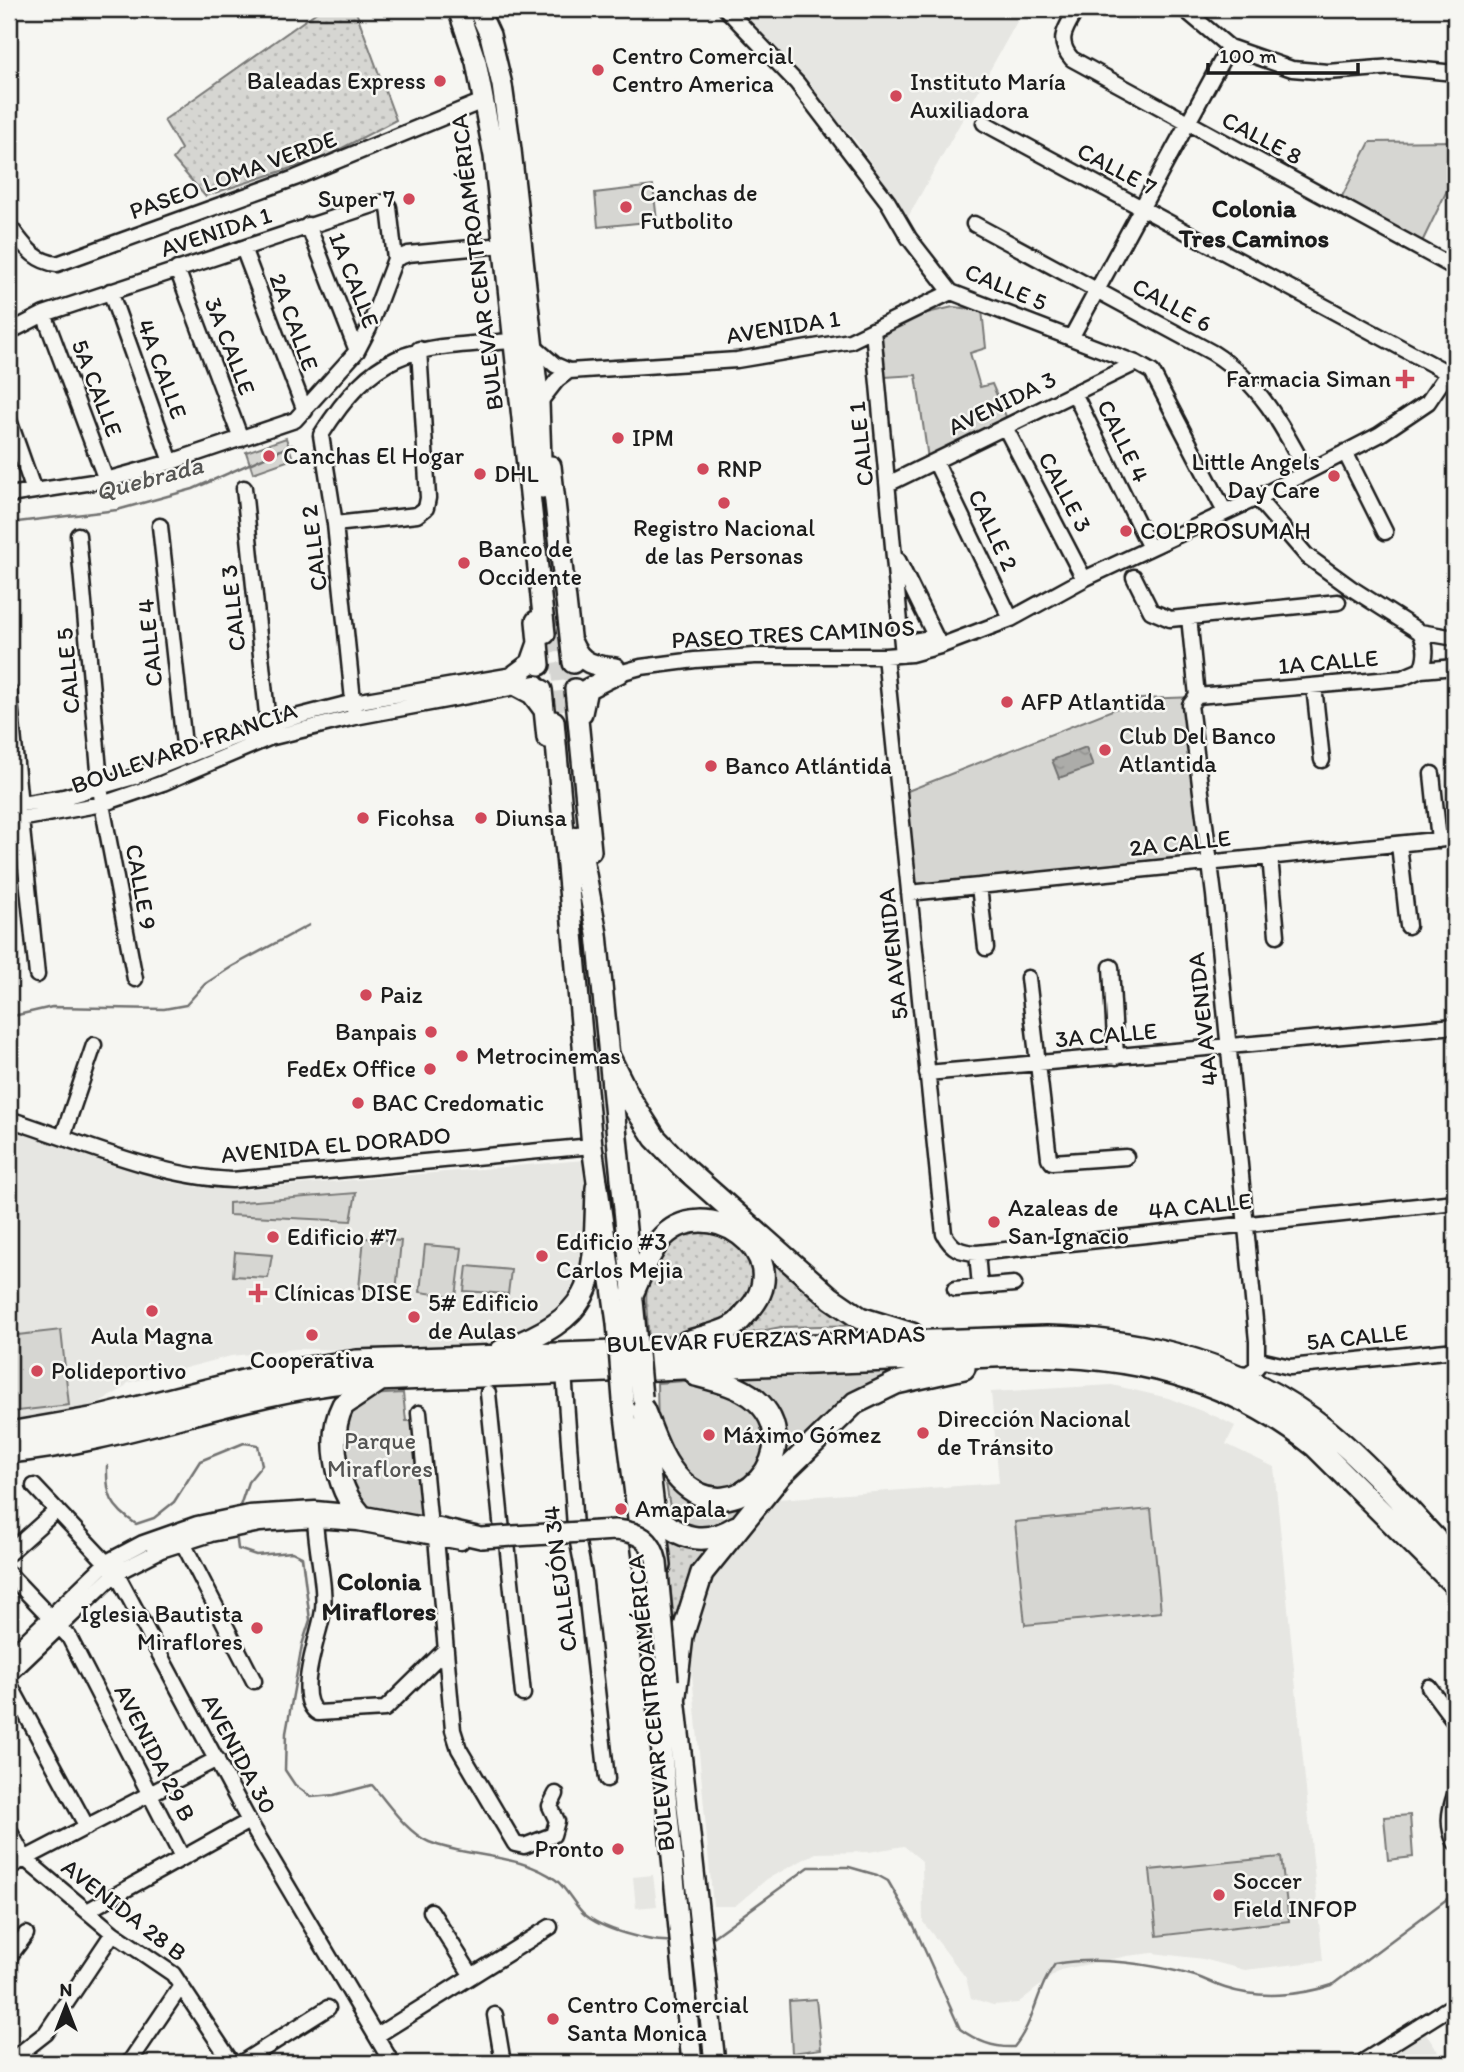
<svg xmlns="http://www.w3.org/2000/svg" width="1464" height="2072" font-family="Itim,sans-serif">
	<defs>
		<pattern id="grass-dots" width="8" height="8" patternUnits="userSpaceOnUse" patternTransform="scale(1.75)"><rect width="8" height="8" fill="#d6d6d2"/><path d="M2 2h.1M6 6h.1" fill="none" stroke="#b7b7b4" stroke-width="1.8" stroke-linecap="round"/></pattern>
		<pattern id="water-ripples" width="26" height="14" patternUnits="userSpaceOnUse" patternTransform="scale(1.75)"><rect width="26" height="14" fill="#acaca9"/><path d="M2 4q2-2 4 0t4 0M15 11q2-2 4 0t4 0" fill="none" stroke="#939391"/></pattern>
	</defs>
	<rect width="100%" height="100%" fill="#f6f6f2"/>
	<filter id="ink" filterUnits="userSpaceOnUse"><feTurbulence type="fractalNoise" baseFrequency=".0143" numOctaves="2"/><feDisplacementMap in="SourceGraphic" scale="14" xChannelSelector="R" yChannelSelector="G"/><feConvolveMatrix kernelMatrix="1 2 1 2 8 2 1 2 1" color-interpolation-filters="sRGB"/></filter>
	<g filter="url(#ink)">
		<path fill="#e6e6e2" d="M737,9H1024L908,217L856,141Z
			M9,1127L165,1181L197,1187L248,1189L584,1160L590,1171L588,1248L562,1309L512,1341L390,1350L296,1349L231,1356L128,1383L121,1390L74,1416L9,1422Z
			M1112,1385L1168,1398L1217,1417L1235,1426L1226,1444L1274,1467L1323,1961L1245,1970L1203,1959L1153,1953L1127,1956L1060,1970L1018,2003L993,2005L971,1998L966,1978L923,1922L922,1861L904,1846L869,1852L816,1853L767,1879L735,1906H713L688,1630L705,1580L778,1499L999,1483L991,1392Z
			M653,1875L657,1906L636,1908L633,1877Z
			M1423,2030L1446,2063H1369Z"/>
		<path fill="url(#grass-dots)" stroke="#797977" stroke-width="2" d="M321,9H355L396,120L325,157L205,196L173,159L181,149L164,120Z
			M683,1228L743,1234L862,1325L781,1327L735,1336L755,1284L735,1317L696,1332L649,1339C647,1315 642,1284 654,1262C661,1249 674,1238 683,1228Z
			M665,1534L723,1538L689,1576L674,1622Z"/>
		<path fill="#d6d6d2" stroke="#797977" stroke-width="2" d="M1455,141V174L1421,244L1340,200L1370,142Z
			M653,186L657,221L598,227L595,193Z
			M953,307L982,310L986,348L970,353L980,387L992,384L1008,421L928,459L916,375L885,377L881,336L927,313Z
			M286,438L293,459L253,473L246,452Z
			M1196,697L1209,859L909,891L900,794L1140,699Z
			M356,1193L351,1221L229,1215V1203Z
			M364,1238L401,1241L396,1292L359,1288Z
			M425,1245L462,1248L456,1297L420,1292Z
			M235,1252L272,1255L268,1278L233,1276Z
			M467,1266L511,1270L508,1294L464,1291Z
			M61,1330L69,1405L9,1412V1336Z
			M935,1368L902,1377L732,1522L707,1537L673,1525L662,1460L729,1500L781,1438L729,1382L736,1376Z
			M699,1380L751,1398L772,1444L746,1489L694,1488L658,1431L657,1383Z
			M403,1393L406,1421H417L422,1518L361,1507L351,1498L342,1428L355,1399L368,1395Z
			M1151,1509L1161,1612L1025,1625L1015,1522Z
			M1410,1815L1413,1857L1388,1860L1384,1817Z
			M1281,1857L1289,1921L1157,1936L1150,1870Z
			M816,1999L821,2049L792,2053L789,2001Z"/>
		<path fill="url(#water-ripples)" stroke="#727271" stroke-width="2" d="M1086,747L1093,766L1059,778L1052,760Z"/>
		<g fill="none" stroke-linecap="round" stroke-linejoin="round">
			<path stroke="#727271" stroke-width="2.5" d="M9,523L117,510L193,489L292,445
				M9,1017L52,1007L164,1009L186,1005L205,984L233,966L309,925
				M107,1466C106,1496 111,1507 136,1524L154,1518L174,1502L200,1461L244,1443L258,1445L262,1465L248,1482L239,1509
				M236,1533L238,1549L256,1555L292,1552L302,1557L310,1620L302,1645L286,1733L285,1770L295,1785L311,1797L334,1795L372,1785C388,1803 406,1832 429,1842C467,1858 520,1853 556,1880C567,1889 573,1903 583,1913C600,1929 650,1943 673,1941
				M707,1937L714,1936L809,1867H849L877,1875L888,1881L914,1926L960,2029C977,2041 993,2048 1014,2047C1035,2021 1036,1990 1055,1964C1098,1956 1153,1964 1195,1976C1205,1979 1215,1985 1225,1988C1258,1999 1300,1996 1332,1985L1455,1893"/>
			<path stroke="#d5d5d2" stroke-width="19" stroke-dasharray="19 10" stroke-linecap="butt" d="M557,633L567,720"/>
			<g stroke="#1c1c1c" stroke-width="19">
				<path id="minor" d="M726,9L797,83L888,202L909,238L951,292L1136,363L1152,372L1225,512
					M1077,9C1066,28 1055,40 1072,59L1455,268
					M1184,9L1229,47L1292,69L1328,72L1393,67L1455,73
					M984,123L1450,374
					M974,224L1213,353C1259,382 1282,425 1307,472
					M308,225L357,351
					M9,226C24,244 32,261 57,264L295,178L483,101
					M243,248L305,411
					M177,269L241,439
					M110,291L171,462
					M44,314L106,480
					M873,330L903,655
					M9,332L44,314L379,203L385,202L389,207L395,259
					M1071,338L1229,47
					M532,345L555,365L569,371L737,360L850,341L951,292
					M1074,393L1150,548
					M539,403L557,380L569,371
					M9,420L34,491
					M1005,427L1084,579
					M1345,452L1385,532
					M935,461L1011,619
					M888,484L1136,363
					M244,488L268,724
					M9,495L106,480L171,462L295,420L357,351L369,328L395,259L408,254L503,245
					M1257,498L1307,556L1351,588L1420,632L1455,638
					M335,524L417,515L426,508L428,498L419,349
					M160,526L185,754
					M78,535L102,804L135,979
					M898,560L940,646
					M1134,577L1151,611L1170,619L1338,602
					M1189,617L1197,696
					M902,643L936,637
					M885,656L944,1234C952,1249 960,1252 977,1253L1455,1202
					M1421,670L1455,667
					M612,675L641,667L695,660L755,656H885L911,654L940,646L1011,619L1084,579L1257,498L1379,435L1428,402L1455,362
					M1314,686L1322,760
					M9,691L20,805
					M1197,696L1190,705L1214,895L1257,1341V1367L1248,1374L1236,1373
					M1197,696L1402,678L1421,670C1427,656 1427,646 1420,632
					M354,710L335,524L321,435C378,345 414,348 513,341
					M1432,774L1439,840
					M9,806L64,797L134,777L268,724L354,702L524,673
					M21,819L37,975
					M9,821L102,804L163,783L269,738L355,717L537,683
					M1399,844L1408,926
					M1270,856L1277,935
					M979,886L986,948
					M909,893L1455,838
					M1111,967L1116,1057
					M1028,978L1049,1158L1052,1162L1126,1157
					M927,1073L1455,1026
					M9,1119C79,1142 159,1177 232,1180L592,1146
					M63,1136L94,1045
					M977,1253L980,1287
					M955,1289L1014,1284
					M1264,1361L1290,1367L1455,1350
					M564,1372L575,1527L584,1574L607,1779
					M488,1393L502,1531
					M419,1413L430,1527
					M34,1486L116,1573L249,1821L392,2063
					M315,1513C314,1543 328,1590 322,1616C318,1639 294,1699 318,1713L385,1709L445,1650
					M436,1538L453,1730L459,1749L515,1844L524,1846L553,1835L557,1821L550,1806L556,1794
					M183,1543L254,1681
					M507,1543L523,1694
					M9,1553L57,1510
					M9,1574L69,1637L182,1857
					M9,1657L107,1562L143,1543L197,1524L249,1513L315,1509L359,1513L445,1529
					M9,1675L116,1573L161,1550L211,1534L260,1524L315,1520L358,1523L461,1542
					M9,1683L87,1827
					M1429,1687L1455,1722
					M1455,1795C1449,1812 1447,1826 1455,1842
					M9,1830L25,1859L113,1933L173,1974L232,2063
					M9,1867L217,1759
					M87,1911L249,1821
					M431,1911L472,1976
					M9,1957L26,1934
					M495,2015L503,2063
					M376,2036L550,1927
					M9,2062L46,2033L113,1933
					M129,2063L181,1986
					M241,2063L328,2008
					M1361,2063L1455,2004"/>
			</g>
			<g stroke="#1c1c1c" stroke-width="24">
				<path id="major" d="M458,9L476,62L494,156L545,634
					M478,9L490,35L502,85L511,150L539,403L542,488
					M551,466L573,663
					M536,621L540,665
					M572,643C581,664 594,666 615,668
					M516,674L531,663L538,643
					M517,686L532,694L544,710
					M575,689L591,851
					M542,690L547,738
					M582,713L587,689L619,673
					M554,721L592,1146L617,1323
					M579,836L597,934L635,1321
					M623,1400L643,1558L692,2063
					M644,1422L661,1566
					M437,1528L481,1538
					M673,1679L715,2063"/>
			</g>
			<g stroke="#1c1c1c" stroke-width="26">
				<path id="highway" d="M610,1059L630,1099L655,1138L682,1166L831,1298L860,1318L912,1334
					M632,1294C640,1277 647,1257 659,1241C703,1187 801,1254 748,1311C744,1315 739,1323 733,1326C721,1334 701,1337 687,1342
					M501,1351C599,1314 594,1284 597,1188
					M643,1409C653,1433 661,1461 680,1480C735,1537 812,1448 755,1399C740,1386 715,1380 696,1375
					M9,1433L96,1418L279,1372L357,1361L1047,1337C1149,1339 1248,1366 1328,1431C1374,1469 1414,1517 1455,1560
					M9,1452C125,1441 234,1394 350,1381L1019,1355C1132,1355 1225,1375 1315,1446L1455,1585
					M359,1513C336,1487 327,1436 343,1405L379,1381
					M655,1514C679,1540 705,1546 736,1527
					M675,1695L682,1636L702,1573L781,1475L855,1403L896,1383L964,1368"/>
			</g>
			<use href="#minor" stroke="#f6f6f2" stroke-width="14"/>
			<use href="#major" stroke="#f6f6f2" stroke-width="19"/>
			<use href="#highway" stroke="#f6f6f2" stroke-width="21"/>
			<g stroke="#1c1c1c" stroke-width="24" stroke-linecap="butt">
				<path id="major-bridge" d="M635,1321L642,1397
					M617,1323L623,1400
					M481,1538L615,1530C639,1532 652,1539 657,1563L668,1681"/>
			</g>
			<use href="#major-bridge" stroke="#f6f6f2" stroke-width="19"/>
		</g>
	</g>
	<g fill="#d1495b" stroke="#f6f6f2" stroke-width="2.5">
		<circle cx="598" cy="70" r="7"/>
		<circle cx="440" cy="81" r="7"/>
		<circle cx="896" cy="96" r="7"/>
		<circle cx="409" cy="199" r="7"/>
		<circle cx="626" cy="207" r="7"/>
		<path d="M1401.5 368.5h7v7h7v7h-7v7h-7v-7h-7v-7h7z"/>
		<circle cx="618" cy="438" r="7"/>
		<circle cx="269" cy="456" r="7"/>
		<circle cx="703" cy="469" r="7"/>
		<circle cx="480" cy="474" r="7"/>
		<circle cx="1334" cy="476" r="7"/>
		<circle cx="724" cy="503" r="7"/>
		<circle cx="1126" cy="531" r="7"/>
		<circle cx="464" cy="563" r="7"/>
		<circle cx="1007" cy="702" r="7"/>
		<circle cx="1105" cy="750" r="7"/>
		<circle cx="711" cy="766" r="7"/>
		<circle cx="363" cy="818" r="7"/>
		<circle cx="481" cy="818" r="7"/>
		<circle cx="366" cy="995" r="7"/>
		<circle cx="431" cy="1032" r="7"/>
		<circle cx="462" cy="1056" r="7"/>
		<circle cx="430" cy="1069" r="7"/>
		<circle cx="358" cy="1103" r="7"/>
		<circle cx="994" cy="1222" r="7"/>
		<circle cx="273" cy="1237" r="7"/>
		<circle cx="542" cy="1256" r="7"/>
		<path d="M254.5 1282.5h7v7h7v7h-7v7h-7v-7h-7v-7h7z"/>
		<circle cx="152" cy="1311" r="7"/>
		<circle cx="414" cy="1317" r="7"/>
		<circle cx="312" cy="1335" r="7"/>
		<circle cx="37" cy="1371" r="7"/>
		<circle cx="923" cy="1433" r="7"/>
		<circle cx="709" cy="1435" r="7"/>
		<circle cx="621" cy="1509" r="7"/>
		<circle cx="257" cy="1628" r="7"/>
		<circle cx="618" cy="1849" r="7"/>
		<circle cx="1219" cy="1895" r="7"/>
		<circle cx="553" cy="2019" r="7"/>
	</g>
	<g text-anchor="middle" stroke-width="5" stroke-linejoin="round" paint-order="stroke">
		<g font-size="24" fill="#1c1c1c" stroke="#f6f6f2" text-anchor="start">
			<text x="612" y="64">Centro Comercial<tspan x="612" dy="28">Centro America</tspan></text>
			<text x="426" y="89" text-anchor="end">Baleadas Express</text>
			<text x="910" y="90">Instituto María<tspan x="910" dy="28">Auxiliadora</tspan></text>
			<text x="640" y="201">Canchas de<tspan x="640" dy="28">Futbolito</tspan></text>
			<text x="395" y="207" text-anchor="end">Super 7</text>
			<text x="1391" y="387" text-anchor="end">Farmacia Siman</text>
			<text x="632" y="446">IPM</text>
			<text x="283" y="464">Canchas El Hogar</text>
			<text x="1320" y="470" text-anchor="end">Little Angels<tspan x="1320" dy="28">Day Care</tspan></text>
			<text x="717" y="477">RNP</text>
			<text x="494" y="482">DHL</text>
			<text x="724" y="536" text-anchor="middle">Registro Nacional<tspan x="724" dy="28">de las Personas</tspan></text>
			<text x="1140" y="539">COLPROSUMAH</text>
			<text x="478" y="557">Banco de<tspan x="478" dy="28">Occidente</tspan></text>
			<text x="1021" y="710">AFP Atlantida</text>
			<text x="1119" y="744">Club Del Banco<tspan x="1119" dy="28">Atlantida</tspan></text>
			<text x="725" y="774">Banco Atlántida</text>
			<text x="377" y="826">Ficohsa</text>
			<text x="495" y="826">Diunsa</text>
			<text x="380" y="1003">Paiz</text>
			<text x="417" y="1040" text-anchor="end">Banpais</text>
			<text x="476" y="1064">Metrocinemas</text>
			<text x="416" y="1077" text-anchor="end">FedEx Office</text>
			<text x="372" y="1111">BAC Credomatic</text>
			<text x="1008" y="1216">Azaleas de<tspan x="1008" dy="28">San Ignacio</tspan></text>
			<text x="287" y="1245">Edificio #7</text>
			<text x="556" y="1250">Edificio #3<tspan x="556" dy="28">Carlos Mejia</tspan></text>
			<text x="274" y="1301">Clínicas DISE</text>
			<text x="428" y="1311">5# Edificio<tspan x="428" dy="28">de Aulas</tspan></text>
			<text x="152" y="1344" text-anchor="middle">Aula Magna</text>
			<text x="312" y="1368" text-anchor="middle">Cooperativa</text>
			<text x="51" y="1379">Polideportivo</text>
			<text x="937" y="1427">Dirección Nacional<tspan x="937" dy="28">de Tránsito</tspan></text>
			<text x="723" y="1443">Máximo Gómez</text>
			<text x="635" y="1517">Amapala</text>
			<text x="243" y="1622" text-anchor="end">Iglesia Bautista<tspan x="243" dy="28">Miraflores</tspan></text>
			<text x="604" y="1857" text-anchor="end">Pronto</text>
			<text x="1233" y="1889">Soccer<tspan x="1233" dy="28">Field INFOP</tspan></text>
			<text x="567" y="2013">Centro Comercial<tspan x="567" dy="28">Santa Monica</tspan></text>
		</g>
		<g font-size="24" fill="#1c1c1c" stroke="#f6f6f2">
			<text transform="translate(1262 138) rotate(28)" y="8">CALLE 8</text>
			<text transform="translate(1117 169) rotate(28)" y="8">CALLE 7</text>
			<text transform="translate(233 175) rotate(-20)" y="8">PASEO LOMA VERDE</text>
			<text transform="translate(216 232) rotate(-18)" y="8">AVENIDA 1</text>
			<text transform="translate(477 262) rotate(-97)" y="8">BULEVAR CENTROAMÉRICA</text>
			<text transform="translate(354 280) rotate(69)" y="8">1A CALLE</text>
			<text transform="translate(1006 287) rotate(23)" y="8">CALLE 5</text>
			<text transform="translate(1172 305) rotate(29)" y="8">CALLE 6</text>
			<text transform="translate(294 322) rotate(70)" y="8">2A CALLE</text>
			<text transform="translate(783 327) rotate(-9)" y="8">AVENIDA 1</text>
			<text transform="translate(230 346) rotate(69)" y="8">3A CALLE</text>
			<text transform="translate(162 369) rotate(70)" y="8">4A CALLE</text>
			<text transform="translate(97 388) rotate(69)" y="8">5A CALLE</text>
			<text transform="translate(1002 403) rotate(-26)" y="8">AVENIDA 3</text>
			<text transform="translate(1123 441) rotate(64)" y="8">CALLE 4</text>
			<text transform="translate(861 444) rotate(-96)" y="8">CALLE 1</text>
			<text transform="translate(1065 492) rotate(62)" y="8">CALLE 3</text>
			<text transform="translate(993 530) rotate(65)" y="8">CALLE 2</text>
			<text transform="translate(314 548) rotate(-97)" y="8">CALLE 2</text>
			<text transform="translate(233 608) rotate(-96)" y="8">CALLE 3</text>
			<text transform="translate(793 634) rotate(-3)" y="8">PASEO TRES CAMINOS</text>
			<text transform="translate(150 643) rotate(-96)" y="8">CALLE 4</text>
			<text transform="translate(1328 662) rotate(-5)" y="8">1A CALLE</text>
			<text transform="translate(68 671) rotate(-95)" y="8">CALLE 5</text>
			<text transform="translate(184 748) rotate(-19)" y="8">BOULEVARD FRANCIA</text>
			<text transform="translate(1180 843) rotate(-6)" y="8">2A CALLE</text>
			<text transform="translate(141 887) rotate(80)" y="8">CALLE 9</text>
			<text transform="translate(893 954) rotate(-96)" y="8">5A AVENIDA</text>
			<text transform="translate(1203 1019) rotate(-96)" y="8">4A AVENIDA</text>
			<text transform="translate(1106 1035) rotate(-5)" y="8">3A CALLE</text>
			<text transform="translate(336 1145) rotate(-5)" y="8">AVENIDA EL DORADO</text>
			<text transform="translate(1200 1206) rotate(-6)" y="8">4A CALLE</text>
			<text transform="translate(1357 1337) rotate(-6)" y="8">5A CALLE</text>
			<text transform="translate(766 1339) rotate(-2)" y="8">BULEVAR FUERZAS ARMADAS</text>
			<text transform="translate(560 1579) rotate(-97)" y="8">CALLEJÓN 34</text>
			<text transform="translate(651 1703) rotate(-96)" y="8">BULEVAR CENTROAMÉRICA</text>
			<text transform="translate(155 1753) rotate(63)" y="8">AVENIDA 29 B</text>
			<text transform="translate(239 1754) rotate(62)" y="8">AVENIDA 30</text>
			<text transform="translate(124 1910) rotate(38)" y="8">AVENIDA 28 B</text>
		</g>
		<g font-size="24" fill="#545453" stroke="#f6f6f2">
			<text x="380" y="1449">Parque<tspan x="380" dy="28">Miraflores</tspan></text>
		</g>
		<g font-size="26" font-weight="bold" fill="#1c1c1c" stroke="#f6f6f2">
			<text x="1254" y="217">Colonia<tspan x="1254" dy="30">Tres Caminos</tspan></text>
			<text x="379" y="1590">Colonia<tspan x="379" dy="30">Miraflores</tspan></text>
		</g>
		<g font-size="26" font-style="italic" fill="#565654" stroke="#f6f6f2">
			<text transform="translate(149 478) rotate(-15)" y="9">Quebrada</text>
		</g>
	</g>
	<rect width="1464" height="2072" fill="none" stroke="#f6f6f2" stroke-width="35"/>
	<rect x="18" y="18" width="1429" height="2037" fill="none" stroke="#1c1c1c" stroke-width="2.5" filter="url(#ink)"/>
	<g transform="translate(66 2006)" stroke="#f6f6f2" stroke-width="5" paint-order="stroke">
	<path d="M0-5L12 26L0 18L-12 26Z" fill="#1c1c1c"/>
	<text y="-10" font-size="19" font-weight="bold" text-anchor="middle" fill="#1c1c1c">N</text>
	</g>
	<path d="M1208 63v10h150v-10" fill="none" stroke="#1c1c1c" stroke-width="3.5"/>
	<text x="1219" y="63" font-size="21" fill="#1c1c1c" stroke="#f6f6f2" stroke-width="5" paint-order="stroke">100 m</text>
</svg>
